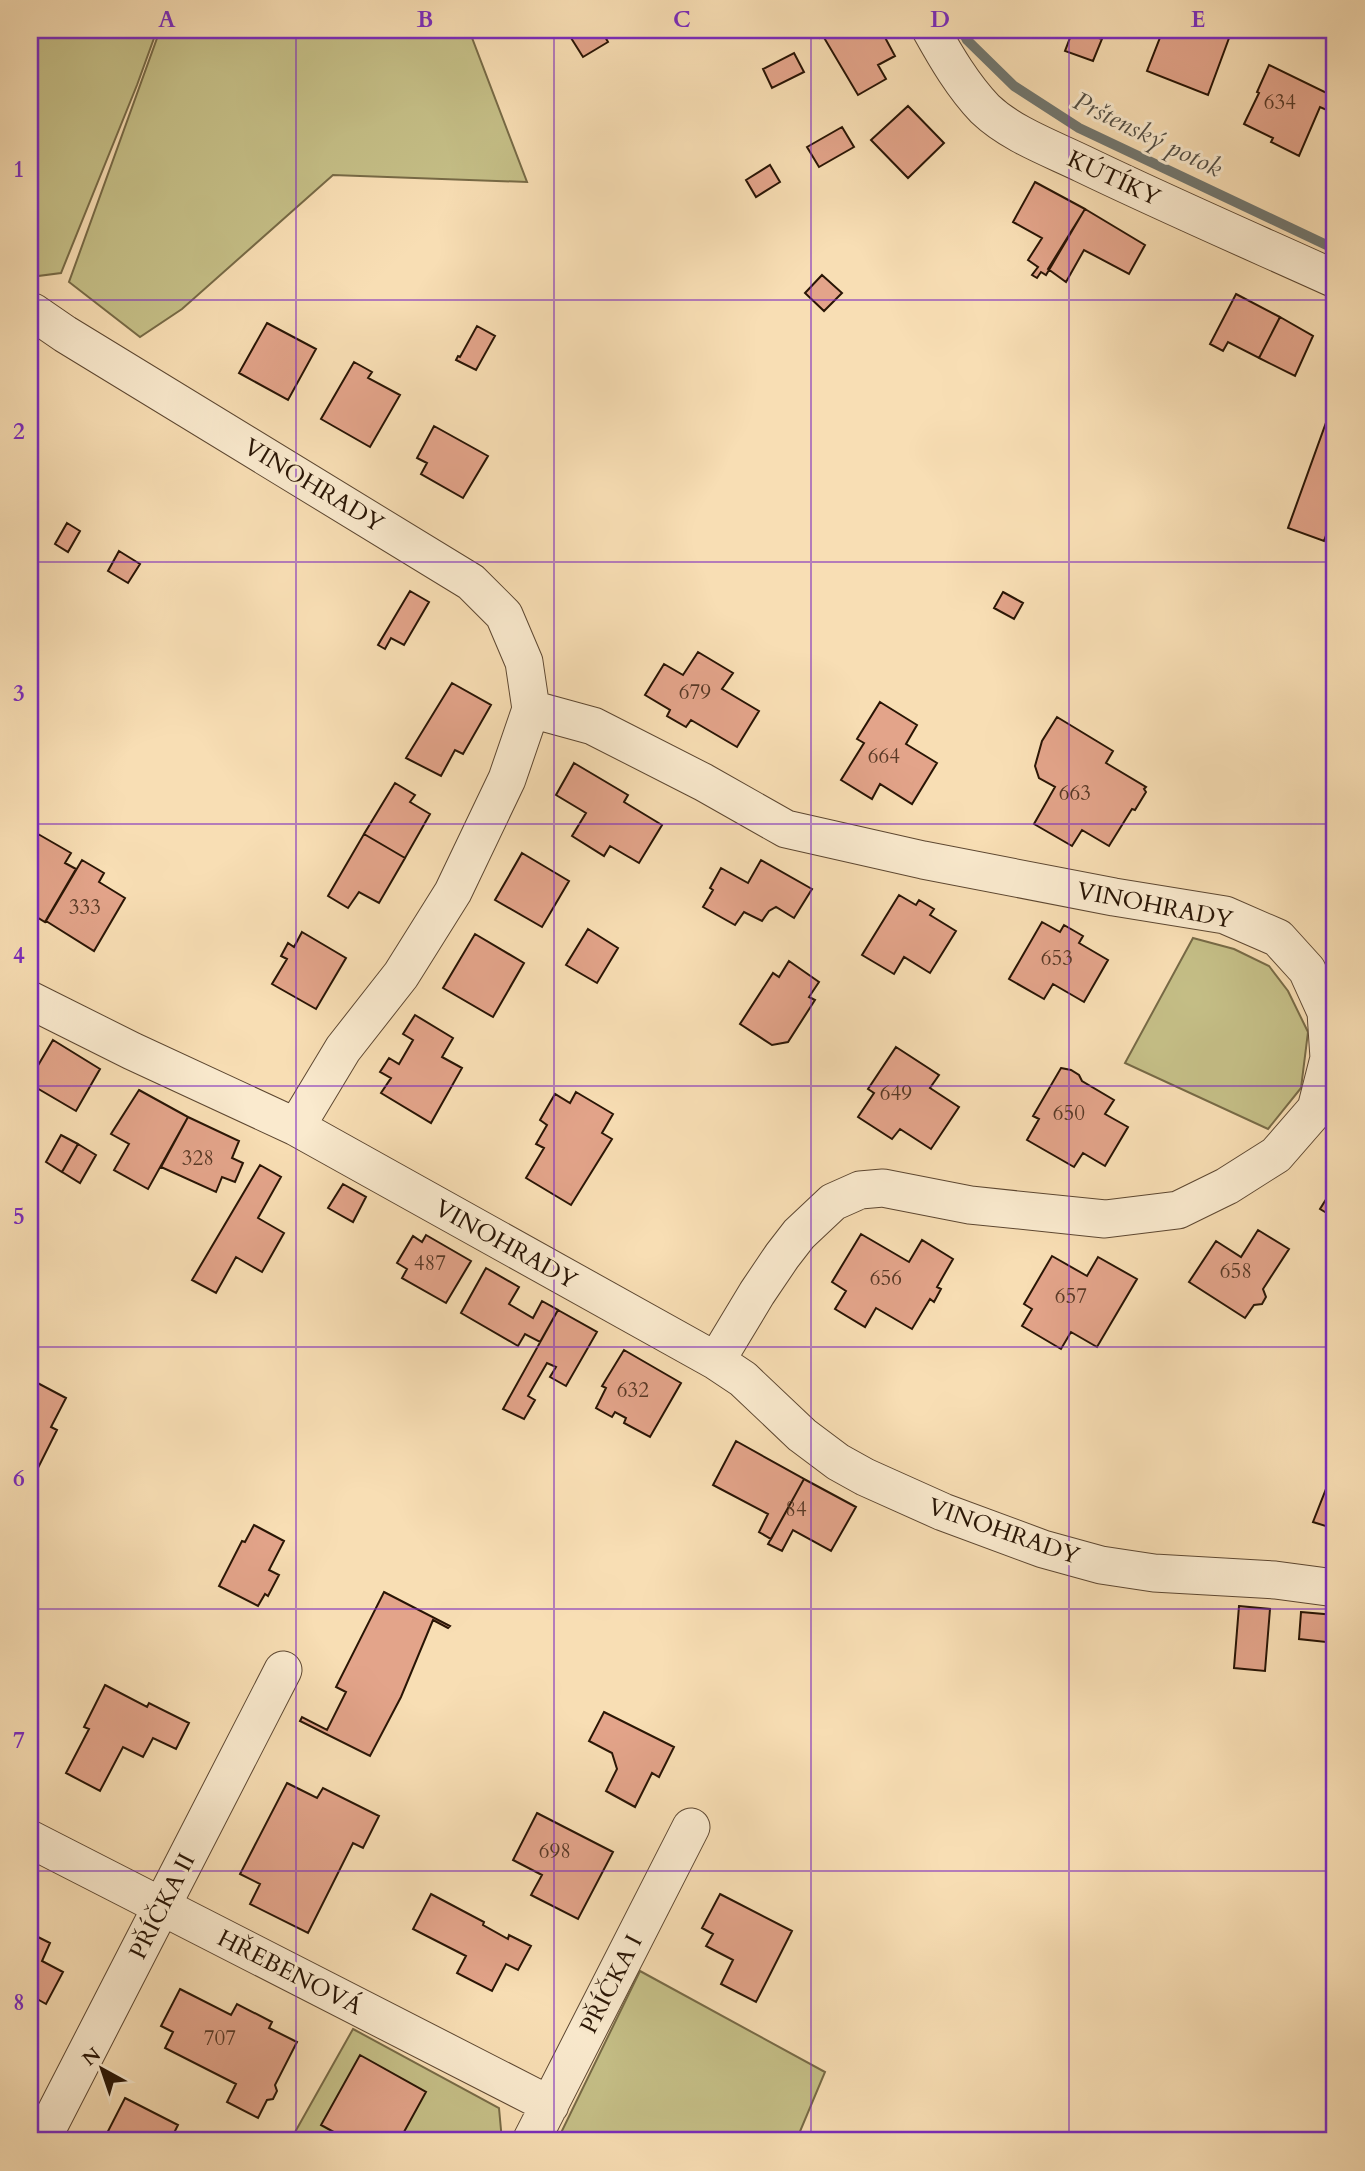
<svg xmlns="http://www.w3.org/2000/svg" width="1365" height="2171" font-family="Cardo,serif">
	<rect width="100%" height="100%" fill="#f8deb4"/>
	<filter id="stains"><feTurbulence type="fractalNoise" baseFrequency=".00286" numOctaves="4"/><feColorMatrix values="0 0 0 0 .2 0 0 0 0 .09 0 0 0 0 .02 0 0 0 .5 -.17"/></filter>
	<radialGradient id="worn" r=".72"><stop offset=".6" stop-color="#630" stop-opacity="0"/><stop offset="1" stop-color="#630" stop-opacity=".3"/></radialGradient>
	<path fill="#c5bf87" stroke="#776a46" stroke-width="2" d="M30,30H157L137,85L61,273L30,277Z
		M160,30H469L527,182L333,175L182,309L140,337L69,282Z
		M1193,938L1234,949L1269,966L1288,991L1308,1032L1301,1088L1268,1129L1125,1063Z
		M640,1971L825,2072L796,2141H557Z
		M353,2029L499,2108L502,2141H290Z"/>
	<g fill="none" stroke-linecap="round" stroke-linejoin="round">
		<path stroke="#727770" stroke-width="10" d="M962,30L967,40L1014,86L1079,128L1335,249"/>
	</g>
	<path fill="#e3a48a" stroke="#291505" stroke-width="2" d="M566,30H601L608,42L583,57Z
		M815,30H834L820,38Z
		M834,30H881L895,56L878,65L886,79L858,95L823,36Z
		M1073,30L1102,39L1093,61L1065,51Z
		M1163,30H1232L1208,95L1147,71Z
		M794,53L804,72L772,88L763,69Z
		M1269,65L1335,97L1329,111L1320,107L1299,156L1271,142L1273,138L1244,124L1259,93L1257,92Z
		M908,106L944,143L908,178L871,140Z
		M842,127L854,147L819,167L807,147Z
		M770,165L780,182L756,197L746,180Z
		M1035,182L1085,209L1046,275L1041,272L1037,278L1032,275L1038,267L1028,260L1042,238L1013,222Z
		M1085,209L1145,245L1129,274L1084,250L1066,282L1048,269Z
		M822,275L842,293L824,311L805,293Z
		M1236,294L1280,317L1259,358L1228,342L1223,351L1210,344Z
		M1280,317L1313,336L1295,376L1259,358Z
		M267,323L316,349L288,400L239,373Z
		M477,326L495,336L476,370L456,360L458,356L460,357Z
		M354,362L372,372L368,378L400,395L370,447L321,419Z
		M1332,406L1335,407V510L1324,541L1288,528Z
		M434,426L488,456L463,498L421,474L427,463L417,458Z
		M67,523L80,531L68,552L55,544Z
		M119,551L140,564L128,583L108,571Z
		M410,591L429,602L404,645L391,638L385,649L378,645Z
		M1003,592L1023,603L1014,619L994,608Z
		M698,652L733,673L722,689L759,711L737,747L691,720L686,727L667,716L670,710L645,695L664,664L683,675Z
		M452,683L491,705L463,754L455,750L441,776L406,758Z
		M880,702L917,725L906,744L937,763L912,804L880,784L872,799L841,780L864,743L857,739Z
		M1057,717L1113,751L1106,763L1146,787L1144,789L1146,792L1135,810L1132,809L1109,846L1082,830L1072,846L1034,824L1055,787L1039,778L1035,766L1042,741Z
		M574,763L628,795L624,802L662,825L639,863L610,846L604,856L572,836L586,813L556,795Z
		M395,783L415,795L410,802L430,814L405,858L364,834Z
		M38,834L71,853L65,863L76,869L45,922L30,913V848Z
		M364,834L405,858L379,903L359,892L348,908L328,896Z
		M522,853L569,881L542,927L495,900Z
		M82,860L104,873L99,882L125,898L94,951L46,921Z
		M761,860L812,889L794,918L776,907L769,911L762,921L744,912L735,925L703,907L713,890L710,888L721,868L748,883Z
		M899,895L916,905L919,900L934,909L930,915L956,931L930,973L904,957L894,974L862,955Z
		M1042,922L1060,932L1064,925L1083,936L1079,943L1108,960L1084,1002L1053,984L1044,999L1009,979Z
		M588,929L618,948L597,983L566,965Z
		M302,932L346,958L316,1009L272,984L287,959L281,956L288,943L294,947Z
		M475,934L524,963L493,1017L443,988Z
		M789,961L819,982L809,997L815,1000L788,1042L772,1045L740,1024L773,973L779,977Z
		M415,1015L453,1038L442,1057L462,1068L431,1123L381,1093L391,1078L380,1072L389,1058L399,1064L413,1040L403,1034Z
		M53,1040L100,1069L76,1111L30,1084V1079Z
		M896,1047L939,1075L930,1088L959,1107L931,1149L900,1129L892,1139L858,1117L874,1093L868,1089Z
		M1061,1068L1071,1070L1079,1075L1082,1081L1114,1100L1105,1114L1128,1127L1105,1166L1083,1153L1074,1167L1027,1140L1039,1119L1033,1116Z
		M139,1090L188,1117L148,1189L114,1170L129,1144L111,1134Z
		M576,1092L613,1114L602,1133L612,1139L571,1205L526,1178L544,1148L536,1144L547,1125L540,1120L555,1094L570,1103Z
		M188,1117L239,1141L232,1158L243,1163L235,1182L222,1177L216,1192L161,1167Z
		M61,1135L78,1144L62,1172L46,1162Z
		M78,1144L96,1155L80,1183L62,1172Z
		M260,1165L281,1177L258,1218L284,1233L262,1272L236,1257L216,1293L192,1280Z
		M343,1184L366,1197L353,1222L328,1208Z
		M1335,1185V1218L1320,1209Z
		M1258,1230L1289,1249L1263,1289L1266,1297L1262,1304L1254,1305L1245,1318L1189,1282L1216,1241L1241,1257Z
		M861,1234L909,1262L922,1240L953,1259L937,1287L941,1289L934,1302L930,1299L912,1329L876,1308L865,1327L835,1309L846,1291L832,1282Z
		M426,1235L471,1261L446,1303L402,1278L407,1269L397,1263L413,1236L422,1242Z
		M1052,1256L1087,1276L1098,1257L1137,1279L1097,1347L1071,1332L1061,1349L1022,1326L1032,1309L1024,1304Z
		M486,1268L519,1287L509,1304L533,1318L542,1301L558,1310L540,1342L525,1334L518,1346L461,1313Z
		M558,1310L597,1332L566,1386L550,1377L556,1367L547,1363L528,1396L535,1400L524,1419L503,1409Z
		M624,1350L681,1383L650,1437L624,1423L626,1418L615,1412L612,1417L596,1408L606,1388L602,1386Z
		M30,1379L66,1398L51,1427L57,1430L38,1468L30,1464Z
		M736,1441L804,1479L771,1539L759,1532L768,1514L713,1485Z
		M804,1479L856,1507L831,1551L793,1530L782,1551L768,1544Z
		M1326,1489L1335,1491V1529L1313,1522Z
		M254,1525L284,1541L269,1570L279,1575L268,1596L265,1594L258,1606L219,1586L242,1541L245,1542Z
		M384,1592L450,1626L448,1628L433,1620L401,1697L370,1756L300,1721L302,1717L327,1730L346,1692L336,1687Z
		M1239,1606L1270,1609L1265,1671L1234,1668Z
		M1301,1612L1335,1615V1643L1299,1639Z
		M105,1685L147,1707L149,1703L189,1723L176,1749L153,1738L143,1757L123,1747L100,1791L66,1773L89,1729L84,1727Z
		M604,1712L674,1747L659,1777L652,1773L635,1807L606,1791L617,1769L612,1753L589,1741Z
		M287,1783L317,1798L323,1788L379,1816L363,1848L353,1843L308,1933L250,1904L260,1884L240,1874Z
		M537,1813L613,1852L578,1919L531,1895L542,1875L513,1860Z
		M431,1894L484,1922L483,1925L508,1939L509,1935L531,1946L518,1970L506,1964L492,1991L457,1973L466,1956L413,1929Z
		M720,1894L792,1931L756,2002L721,1984L733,1960L706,1946L713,1934L702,1928Z
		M30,1933L50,1943L42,1961L63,1972L46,2004L30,1995Z
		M180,1989L231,2015L237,2004L272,2022L269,2028L297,2042L275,2085L277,2091L273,2099L267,2100L258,2118L227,2102L236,2084L165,2048L173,2032L161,2026Z
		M360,2055L426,2092L399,2141H350L321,2125Z
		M125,2098L178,2125L170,2141H103Z"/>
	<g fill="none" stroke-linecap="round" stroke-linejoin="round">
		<g stroke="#5d4731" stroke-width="39">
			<path id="minor" d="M931,30C946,57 963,86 985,109C1011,134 1050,148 1083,164C1166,204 1251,241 1335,279
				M33,312L65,334L471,582L504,615L524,662L531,709L507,779L453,892L401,975L343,1049L296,1127
				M531,709L593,726L703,782L786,829L923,860L1114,897L1225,915L1278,938L1307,970L1326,1012L1329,1058L1316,1109L1276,1155L1227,1186L1178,1210L1105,1219L970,1205L883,1188L860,1190L833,1202L799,1234L782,1256L757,1293L716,1361
				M30,1000L132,1051L296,1127L716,1361L743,1379L802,1435L838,1462L865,1477L943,1512L1043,1549L1101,1565L1154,1573L1275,1580L1335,1588
				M30,1839L550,2105
				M41,2141L283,1670
				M531,2141L691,1827"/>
		</g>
		<use href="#minor" stroke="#faeace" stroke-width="37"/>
	</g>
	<path fill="none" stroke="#7b2cbf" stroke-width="2" stroke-opacity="0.55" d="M296,30V2141M554,30V2141M811,30V2141M1069,30V2141M30,300H1335M30,562H1335M30,824H1335M30,1086H1335M30,1347H1335M30,1609H1335M30,1871H1335"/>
	<g text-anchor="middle" stroke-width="6" stroke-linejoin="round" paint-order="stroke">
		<g font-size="21" fill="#583926">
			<text x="1280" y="109">634</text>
			<text x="695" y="699">679</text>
			<text x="884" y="763">664</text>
			<text x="1075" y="800">663</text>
			<text x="85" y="914">333</text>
			<text x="1057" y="965">653</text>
			<text x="896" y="1100">649</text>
			<text x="1069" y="1120">650</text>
			<text x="198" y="1165">328</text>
			<text x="430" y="1270">487</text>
			<text x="1236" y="1278">658</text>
			<text x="886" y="1285">656</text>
			<text x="1071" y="1303">657</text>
			<text x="633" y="1397">632</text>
			<text x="796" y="1516">84</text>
			<text x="555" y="1858">698</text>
			<text x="220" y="2045">707</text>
		</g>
		<g font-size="24" fill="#291505" stroke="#faeace">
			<text transform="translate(1114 178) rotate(25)" y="8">KÚTÍKY</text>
			<text transform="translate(314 485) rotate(31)" y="8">VINOHRADY</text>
			<text transform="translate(1155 905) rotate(11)" y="8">VINOHRADY</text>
			<text transform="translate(506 1244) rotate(29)" y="8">VINOHRADY</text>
			<text transform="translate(1004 1531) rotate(19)" y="8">VINOHRADY</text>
			<text transform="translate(162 1906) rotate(-63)" y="8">PŘÍČKA II</text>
			<text transform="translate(290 1972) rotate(27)" y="8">HŘEBENOVÁ</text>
			<text transform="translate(611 1984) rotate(-63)" y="8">PŘÍČKA I</text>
		</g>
		<g font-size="26" font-style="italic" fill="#534e44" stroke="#faeace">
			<text transform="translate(1148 134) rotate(26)" y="9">Prštenský potok</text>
		</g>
	</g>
	<rect width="1365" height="2171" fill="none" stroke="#f8deb4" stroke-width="77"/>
	<g transform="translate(102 2069) rotate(320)" stroke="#faeace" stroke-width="5" paint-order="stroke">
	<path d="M0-5L12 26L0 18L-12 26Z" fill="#291505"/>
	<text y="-10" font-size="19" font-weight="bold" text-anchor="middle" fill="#291505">N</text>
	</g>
	<rect x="38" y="38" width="1288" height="2094" fill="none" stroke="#7b2cbf" stroke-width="2.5"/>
	<g font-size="23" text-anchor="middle" font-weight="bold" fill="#7b2cbf">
		<text x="167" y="27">A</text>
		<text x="425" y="27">B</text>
		<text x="682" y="27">C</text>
		<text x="940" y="27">D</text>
		<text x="1198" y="27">E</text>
		<text x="19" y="177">1</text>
		<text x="19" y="439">2</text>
		<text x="19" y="701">3</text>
		<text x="19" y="963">4</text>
		<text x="19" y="1224">5</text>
		<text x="19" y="1486">6</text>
		<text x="19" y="1748">7</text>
		<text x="19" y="2010">8</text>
	</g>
	<rect width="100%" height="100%" filter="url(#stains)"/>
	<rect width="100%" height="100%" fill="url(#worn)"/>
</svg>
